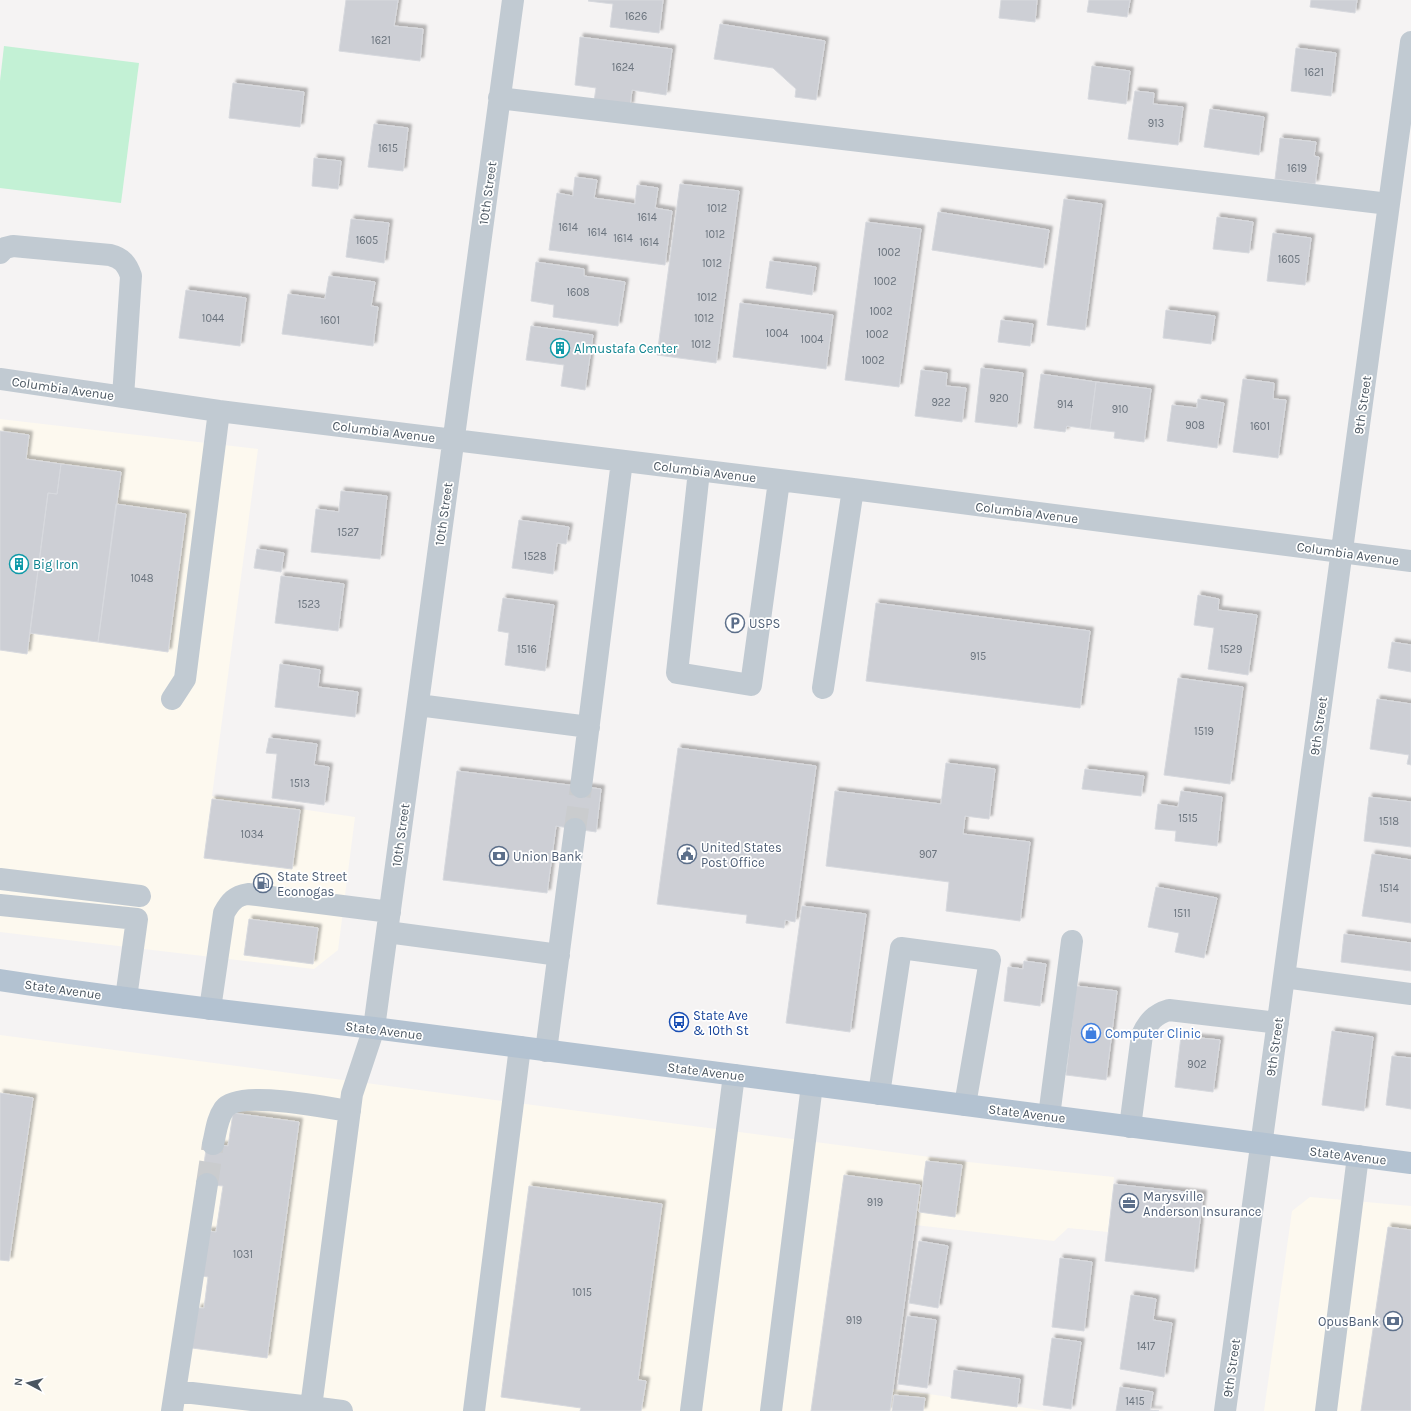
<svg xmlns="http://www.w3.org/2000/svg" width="1411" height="1411" font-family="Karla,sans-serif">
	<defs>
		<filter id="shadow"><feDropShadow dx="3.5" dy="-3.5" stdDeviation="1" flood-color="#0004"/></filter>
	</defs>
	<rect width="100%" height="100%" fill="#f5f3f3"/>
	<path fill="#fdf9ef" d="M0,419L258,449L212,796L355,817L338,950L314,969L0,932Z
		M0,1035L968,1162L1114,1177L1108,1232L1068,1228L1054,1241L915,1225L893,1389L1047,1411H0Z
		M1310,1197L1411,1206V1411H1264L1292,1211Z"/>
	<path fill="#c3f1d5" d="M4,46L139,63L121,203L0,188V81Z"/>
	<path fill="#cdcfd5" stroke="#d7d9de" filter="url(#shadow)" d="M346,0H398L394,26L423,29L420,61L339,51Z
		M589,0H663L659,33L610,27L613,4L588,1Z
		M1001,0H1037L1035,22L999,18Z
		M1089,0H1130L1127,17L1087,12Z
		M1311,0H1357L1355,13L1310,7Z
		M720,24L825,41L816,100L795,97L796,89L773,68L714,59Z
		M580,37L672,49L666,95L632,90L630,106L594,101L596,88L575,85Z
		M1296,48L1336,53L1331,96L1291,91Z
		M1092,66L1130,71L1126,104L1088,99Z
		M233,83L304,92L300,127L229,118Z
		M1135,91L1154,93L1153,104L1183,107L1178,145L1128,139Z
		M1210,109L1264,117L1259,155L1204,147Z
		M374,124L408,128L403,171L368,167Z
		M1280,138L1316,142L1314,156L1319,157L1315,184L1275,179Z
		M314,158L341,161L338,189L312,186Z
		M575,177L597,180L594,198L635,204L637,185L658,188L655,208L672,211L665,265L549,250L557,193L573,196Z
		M680,184L739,191L716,363L657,355Z
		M1064,199L1102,204L1085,330L1047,325Z
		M938,212L1049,230L1043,268L932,250Z
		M1217,217L1253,222L1249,253L1213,249Z
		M351,219L389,223L384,263L346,257Z
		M866,222L921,229L899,387L845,380Z
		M1273,233L1311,238L1305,285L1267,281Z
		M770,261L816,267L812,295L766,288Z
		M536,262L584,269V276L625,282L618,326L553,317L554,305L531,301Z
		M329,276L375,282L371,306L378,307L373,346L282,334L288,294L325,299Z
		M186,290L246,298L240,346L179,338Z
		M740,303L833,315L826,369L733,357Z
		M1166,310L1215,316L1211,344L1163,338Z
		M1001,320L1033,324L1030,346L998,342Z
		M531,326L593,335L585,390L561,386L564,365L526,360Z
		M981,368L1023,373L1017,427L975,422Z
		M921,370L947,373L946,386L966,388L962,422L915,416Z
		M1041,374L1096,382L1090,429L1067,426L1065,432L1034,428Z
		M1243,379L1274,383L1273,399L1286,400L1278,458L1233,452Z
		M1096,382L1151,389L1144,442L1114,438L1115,432L1090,429Z
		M1198,399L1224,403L1217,448L1167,441L1172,405L1197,408Z
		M0,431L29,435L26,459L61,464L57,494L48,493L27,654L0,650Z
		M61,464L121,472L98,642L30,633L48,493L57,494Z
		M341,491L387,496L380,559L311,552L316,509L339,512Z
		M116,504L186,514L168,652L98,642Z
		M519,520L569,527L566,544L557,543L553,574L512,568Z
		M257,549L284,553L281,572L254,568Z
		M281,576L344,584L338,631L275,623Z
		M1198,595L1219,599L1218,610L1257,615L1248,675L1208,669L1214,628L1194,625Z
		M503,598L554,605L545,671L505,665L509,633L498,631Z
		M876,603L1090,631L1080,708L866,681Z
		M1392,642L1411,645V672L1388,668Z
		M280,664L320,670L318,687L358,692L355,717L275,707Z
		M1178,678L1243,687L1230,784L1164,775Z
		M1377,699L1411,704V765L1407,764L1409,755L1370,749Z
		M269,738L317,744L314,765L329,767L324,805L272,798L277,754L266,753Z
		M678,748L816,766L795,922L785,920L784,928L746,923L747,915L657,904Z
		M946,763L995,769L989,819L965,816L963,834L1030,842L1020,921L946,911L949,882L826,866L835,791L941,804Z
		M1085,769L1144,776L1141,796L1082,789Z
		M457,771L601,789L596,832L556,826L547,893L443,880Z
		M1181,791L1222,797L1217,846L1175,841L1176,831L1155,829L1158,804L1178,807Z
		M1369,797L1411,802V847L1364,841Z
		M212,799L300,810L292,869L204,858Z
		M1372,854L1411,860V923L1362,916Z
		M1156,887L1217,898L1204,958L1175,952L1179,933L1148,927Z
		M802,906L866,914L850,1032L786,1023Z
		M249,919L318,928L313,964L244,955Z
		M1344,934L1411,943V971L1341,962Z
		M1024,961L1046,964L1040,1006L1004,1001L1008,967L1023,969Z
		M1076,986L1117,991L1106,1080L1066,1075Z
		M1332,1031L1373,1037L1364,1111L1322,1105Z
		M1181,1036L1220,1040L1213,1092L1175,1087Z
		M1392,1056L1411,1058V1109L1386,1105Z
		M0,1093L33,1098L9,1261L0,1260Z
		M233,1113L299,1122L267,1358L192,1348L198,1308H204L208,1277L202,1276L208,1231L216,1232L223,1186L201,1184L207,1143L228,1146Z
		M926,1161L962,1165L955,1217L919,1212Z
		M844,1175L920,1185L890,1411H811Z
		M1114,1184L1203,1194L1194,1272L1105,1261Z
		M529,1186L662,1204L638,1380L646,1381L641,1411H580L581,1408L501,1397Z
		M1388,1227L1411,1230V1411H1361Z
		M919,1241L948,1246L938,1308L909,1303Z
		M1060,1258L1092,1262L1084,1331L1052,1327Z
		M1131,1295L1156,1299L1153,1320L1172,1323L1164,1377L1120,1369Z
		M907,1316L936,1320L927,1388L898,1384Z
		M1052,1338L1081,1342L1071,1409L1043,1405Z
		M954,1370L1020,1379L1017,1407L951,1398Z
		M1120,1387L1153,1392L1150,1410L1159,1411H1116Z
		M894,1395L925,1398L923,1411H892Z"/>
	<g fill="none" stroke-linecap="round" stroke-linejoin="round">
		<path stroke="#caccce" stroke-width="22" stroke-dasharray="22 11" stroke-linecap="butt" d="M575,829L581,787
			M207,1184L213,1144"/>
		<path stroke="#c1cad2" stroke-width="22" d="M499,98L1389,204
			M0,253L5,248L13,246L110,255C122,258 127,264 131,276L123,397
			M0,379L219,411L853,489L1411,561
			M699,471L677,673L751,685L779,481
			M823,688L853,489
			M172,699L185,679L219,411
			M418,705L589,727
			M581,787L622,461
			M0,879L140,896
			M0,905L137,919L126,998
			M387,932L559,955
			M1284,977L1411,994
			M210,1009L224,913C230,902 235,896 248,894L390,912
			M546,1051L575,829
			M879,1094L901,948L990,960L965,1105
			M1049,1116L1072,941
			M1130,1127L1142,1035C1148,1022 1155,1014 1169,1010L1278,1023
			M213,1144C216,1132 217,1119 224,1109C239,1089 326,1108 350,1111
			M175,1391L311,1407
			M172,1411L207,1184
			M342,1411L311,1407L352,1094L374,1028L513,0
			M474,1411L520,1047
			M691,1411L734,1075
			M771,1411L812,1085
			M1225,1411L1411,42
			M1326,1411L1358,1156"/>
		<path stroke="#b3c2d1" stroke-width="22" d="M0,980C124,999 249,1014 374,1028L1411,1163"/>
	</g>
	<defs>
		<g id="building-ring" transform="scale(1)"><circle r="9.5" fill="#fff" stroke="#0f9aa8" stroke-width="1.5"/><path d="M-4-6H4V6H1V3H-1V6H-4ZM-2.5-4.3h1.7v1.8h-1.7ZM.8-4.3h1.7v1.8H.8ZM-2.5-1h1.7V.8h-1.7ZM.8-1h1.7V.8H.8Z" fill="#0f9aa8"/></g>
		<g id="parking-ring" transform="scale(1)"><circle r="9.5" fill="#fff" stroke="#5c6f8a" stroke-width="1.5"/><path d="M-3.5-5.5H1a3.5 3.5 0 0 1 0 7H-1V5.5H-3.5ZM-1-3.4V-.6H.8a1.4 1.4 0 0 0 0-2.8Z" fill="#5c6f8a"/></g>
		<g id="civic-ring" transform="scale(1)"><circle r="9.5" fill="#fff" stroke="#5c6f8a" stroke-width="1.5"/><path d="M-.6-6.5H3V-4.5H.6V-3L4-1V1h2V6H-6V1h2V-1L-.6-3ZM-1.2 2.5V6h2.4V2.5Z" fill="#5c6f8a"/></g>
		<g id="bank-ring" transform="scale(1)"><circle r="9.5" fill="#fff" stroke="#5c6f8a" stroke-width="1.5"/><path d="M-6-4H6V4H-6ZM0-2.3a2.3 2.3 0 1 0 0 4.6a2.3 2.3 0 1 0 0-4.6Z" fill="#5c6f8a"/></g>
		<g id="fuel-ring" transform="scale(1)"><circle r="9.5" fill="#fff" stroke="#5c6f8a" stroke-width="1.5"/><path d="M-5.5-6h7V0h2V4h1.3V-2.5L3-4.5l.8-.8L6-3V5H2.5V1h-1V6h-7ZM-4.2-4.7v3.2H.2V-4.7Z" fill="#5c6f8a"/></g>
		<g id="bus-ring" transform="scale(1)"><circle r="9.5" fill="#fff" stroke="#1a4fb4" stroke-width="1.5"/><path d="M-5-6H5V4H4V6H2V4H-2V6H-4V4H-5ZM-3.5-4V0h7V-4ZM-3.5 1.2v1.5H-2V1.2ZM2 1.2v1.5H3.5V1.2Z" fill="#1a4fb4"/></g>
		<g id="shop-ring" transform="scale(1)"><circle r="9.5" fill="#fff" stroke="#3f7fe0" stroke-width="1.5"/><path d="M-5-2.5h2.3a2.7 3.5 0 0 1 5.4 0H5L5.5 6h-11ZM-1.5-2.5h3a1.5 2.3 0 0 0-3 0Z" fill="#3f7fe0"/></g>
		<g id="office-ring" transform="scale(1)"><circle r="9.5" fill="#fff" stroke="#5c6f8a" stroke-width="1.5"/><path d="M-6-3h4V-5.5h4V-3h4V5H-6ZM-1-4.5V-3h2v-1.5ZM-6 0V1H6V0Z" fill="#5c6f8a"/></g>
	</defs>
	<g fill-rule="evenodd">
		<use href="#building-ring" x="560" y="348"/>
		<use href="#building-ring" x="19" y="564"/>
		<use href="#parking-ring" x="735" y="623"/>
		<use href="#civic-ring" x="687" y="854"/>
		<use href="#bank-ring" x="499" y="856"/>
		<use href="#fuel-ring" x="263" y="883"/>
		<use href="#bus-ring" x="679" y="1022"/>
		<use href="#shop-ring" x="1091" y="1033"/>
		<use href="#office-ring" x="1129" y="1203"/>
		<use href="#bank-ring" x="1393" y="1321"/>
	</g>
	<g text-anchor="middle" stroke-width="3.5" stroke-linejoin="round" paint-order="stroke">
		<g font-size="11" fill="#6b747e">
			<text x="636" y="20">1626</text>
			<text x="381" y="44">1621</text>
			<text x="623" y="71">1624</text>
			<text x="1314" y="76">1621</text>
			<text x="1156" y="127">913</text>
			<text x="388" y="152">1615</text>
			<text x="1297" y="172">1619</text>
			<text x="717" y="212">1012</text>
			<text x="647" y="221">1614</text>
			<text x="568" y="231">1614</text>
			<text x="597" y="236">1614</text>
			<text x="715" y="238">1012</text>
			<text x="623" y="242">1614</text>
			<text x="367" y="244">1605</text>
			<text x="649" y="246">1614</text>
			<text x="889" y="256">1002</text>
			<text x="1289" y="263">1605</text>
			<text x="712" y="267">1012</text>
			<text x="885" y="285">1002</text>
			<text x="578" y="296">1608</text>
			<text x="707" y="301">1012</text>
			<text x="881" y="315">1002</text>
			<text x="213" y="322">1044</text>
			<text x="704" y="322">1012</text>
			<text x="330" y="324">1601</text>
			<text x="777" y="337">1004</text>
			<text x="877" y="338">1002</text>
			<text x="812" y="343">1004</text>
			<text x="701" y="348">1012</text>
			<text x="873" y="364">1002</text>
			<text x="999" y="402">920</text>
			<text x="941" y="406">922</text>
			<text x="1065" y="408">914</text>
			<text x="1120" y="413">910</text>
			<text x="1195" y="429">908</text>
			<text x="1260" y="430">1601</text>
			<text x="348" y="536">1527</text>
			<text x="535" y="560">1528</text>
			<text x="142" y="582">1048</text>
			<text x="309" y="608">1523</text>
			<text x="527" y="653">1516</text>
			<text x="1231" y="653">1529</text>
			<text x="978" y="660">915</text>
			<text x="1204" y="735">1519</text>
			<text x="300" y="787">1513</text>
			<text x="1188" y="822">1515</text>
			<text x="1389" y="825">1518</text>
			<text x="252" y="838">1034</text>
			<text x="928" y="858">907</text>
			<text x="1389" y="892">1514</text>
			<text x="1182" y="917">1511</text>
			<text x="1197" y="1068">902</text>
			<text x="875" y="1206">919</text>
			<text x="243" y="1258">1031</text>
			<text x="582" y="1296">1015</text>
			<text x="854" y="1324">919</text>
			<text x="1146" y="1350">1417</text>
			<text x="1135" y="1405">1415</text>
		</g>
		<g font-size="13" fill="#4a5661" stroke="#fff">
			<text transform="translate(487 193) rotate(-82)" y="5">10th Street</text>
			<text transform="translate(63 388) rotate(8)" y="5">Columbia Avenue</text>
			<text transform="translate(1362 405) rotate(-82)" y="5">9th Street</text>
			<text transform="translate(384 431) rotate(7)" y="5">Columbia Avenue</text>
			<text transform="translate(705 471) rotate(7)" y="5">Columbia Avenue</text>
			<text transform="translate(1027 512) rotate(7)" y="5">Columbia Avenue</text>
			<text transform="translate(443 514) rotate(-82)" y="5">10th Street</text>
			<text transform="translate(1348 553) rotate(8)" y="5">Columbia Avenue</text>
			<text transform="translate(1318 726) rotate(-82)" y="5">9th Street</text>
			<text transform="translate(400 835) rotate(-82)" y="5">10th Street</text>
			<text transform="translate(63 989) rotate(8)" y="5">State Avenue</text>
			<text transform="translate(384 1030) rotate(7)" y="5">State Avenue</text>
			<text transform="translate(1274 1047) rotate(-82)" y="5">9th Street</text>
			<text transform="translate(706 1071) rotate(7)" y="5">State Avenue</text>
			<text transform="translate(1027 1113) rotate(7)" y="5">State Avenue</text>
			<text transform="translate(1348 1155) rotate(7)" y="5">State Avenue</text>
			<text transform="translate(1231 1368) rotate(-82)" y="5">9th Street</text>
		</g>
		<g font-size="13" fill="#0d838f" stroke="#fff" text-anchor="start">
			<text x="574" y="353">Almustafa Center</text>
			<text x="33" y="569">Big Iron</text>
		</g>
		<g font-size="13" fill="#4e5e75" stroke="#fff" text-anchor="start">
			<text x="749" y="628">USPS</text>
			<text x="701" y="852">United States<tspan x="701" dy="15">Post Office</tspan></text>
			<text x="513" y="861">Union Bank</text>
			<text x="277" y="881">State Street<tspan x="277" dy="15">Econogas</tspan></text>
			<text x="1143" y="1201">Marysville<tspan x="1143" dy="15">Anderson Insurance</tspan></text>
			<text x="1379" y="1326" text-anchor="end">OpusBank</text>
		</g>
		<g font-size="13" fill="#164399" stroke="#fff" text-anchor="start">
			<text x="693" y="1020">State Ave<tspan x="693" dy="15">&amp; 10th St</tspan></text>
		</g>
		<g font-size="13" fill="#366cbe" stroke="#fff" text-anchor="start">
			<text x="1105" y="1038">Computer Clinic</text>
		</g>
	</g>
	<g transform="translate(28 1383) rotate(277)" stroke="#ffffff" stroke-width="3" paint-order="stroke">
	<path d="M0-3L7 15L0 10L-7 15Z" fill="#4a5661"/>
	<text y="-6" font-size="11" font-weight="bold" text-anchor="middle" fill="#4a5661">N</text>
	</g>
</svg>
